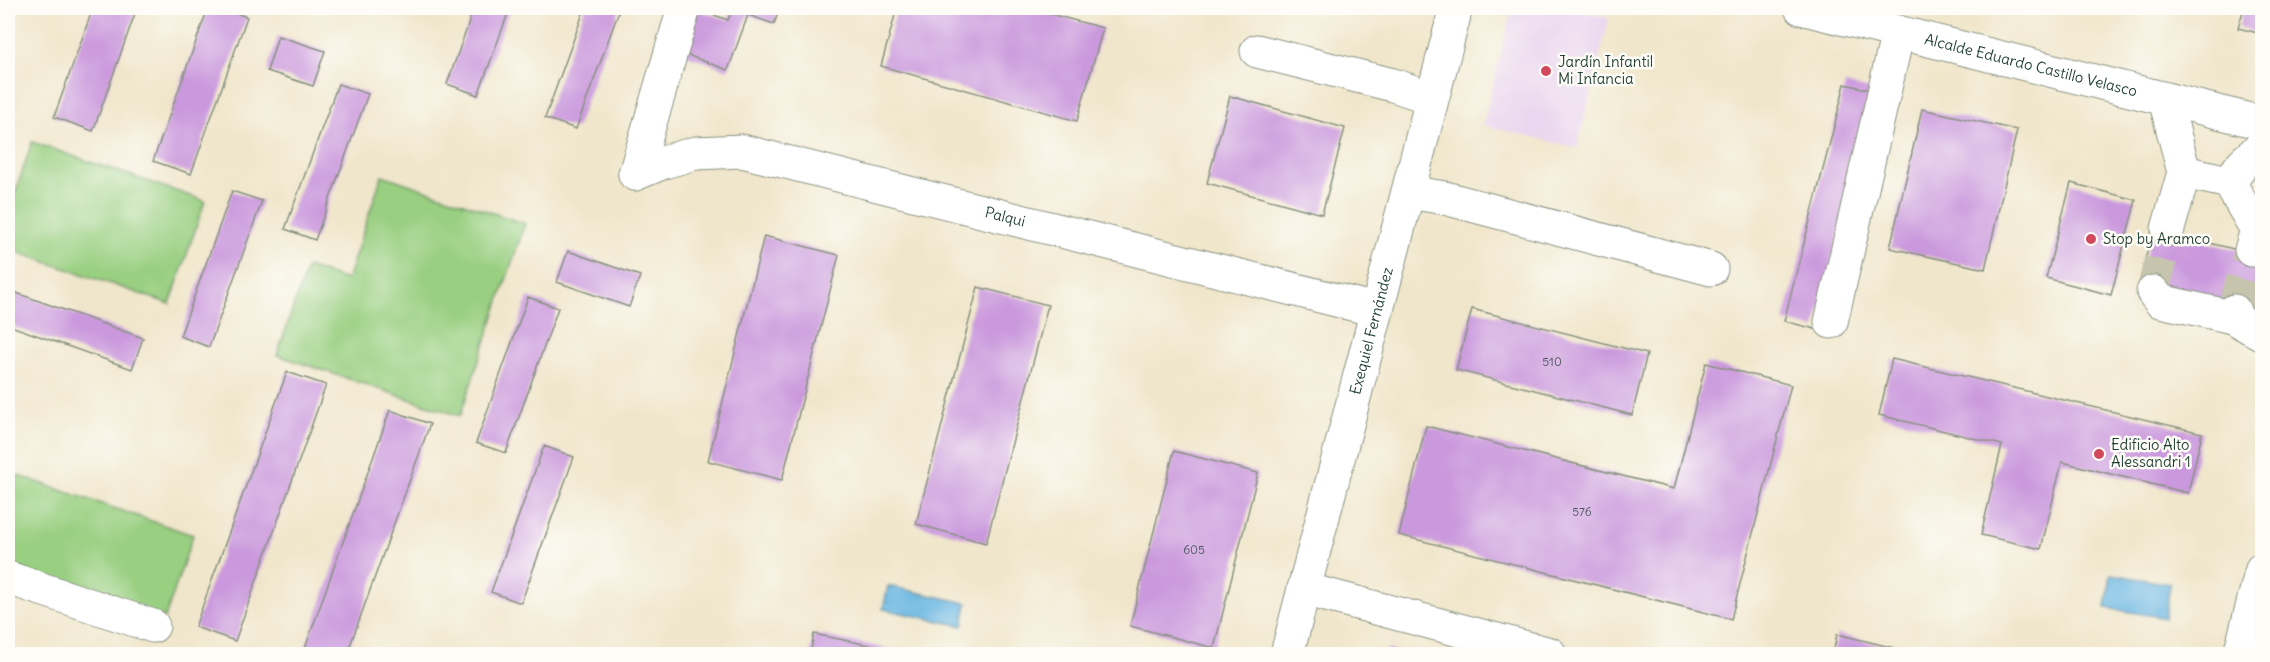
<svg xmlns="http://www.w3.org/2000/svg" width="2270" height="662" font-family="Delius,sans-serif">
	<rect width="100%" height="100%" fill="#fdfcf7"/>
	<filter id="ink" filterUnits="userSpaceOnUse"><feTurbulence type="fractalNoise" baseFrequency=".0167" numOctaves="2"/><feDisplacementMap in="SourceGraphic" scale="12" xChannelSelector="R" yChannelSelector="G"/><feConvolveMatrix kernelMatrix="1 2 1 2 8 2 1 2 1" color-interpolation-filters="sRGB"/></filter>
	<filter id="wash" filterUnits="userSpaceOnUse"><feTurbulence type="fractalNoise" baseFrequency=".008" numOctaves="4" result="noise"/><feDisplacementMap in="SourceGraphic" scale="24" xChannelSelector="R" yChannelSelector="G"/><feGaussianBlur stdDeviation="1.35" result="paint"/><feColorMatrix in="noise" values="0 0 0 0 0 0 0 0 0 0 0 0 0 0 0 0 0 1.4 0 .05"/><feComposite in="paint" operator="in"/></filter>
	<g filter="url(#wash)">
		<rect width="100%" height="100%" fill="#f0e6cb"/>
		<path fill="#e8d2ee" d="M1512,8H1567L1609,18L1577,148L1483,125Z"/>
		<path fill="#99cf81" stroke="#5c865a" stroke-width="1.5" d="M32,142L205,201L170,304L8,249V215Z
			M382,175L525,224L460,416L277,355L307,267L347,280Z
			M8,472L193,535L165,618L8,564Z"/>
		<path fill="#67b5e1" stroke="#43798a" stroke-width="1.5" d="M2111,574L2170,584L2165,618L2106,608Z
			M888,586L967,603L963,626L883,609Z"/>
		<g id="blocks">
			<path fill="#ca99dd" d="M93,8H137L93,131L54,117Z
				M208,8H221L247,17L191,174L153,161Z
				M474,8H510L478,95L447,84Z
				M585,8H620L576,129L545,118Z
				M694,8L728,20L733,8H780L774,24L748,15L728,70L679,52Z
				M897,8H1028L1103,28L1077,121L881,66Z
				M2244,8H2262V34L2238,28Z
				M278,36L325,51L313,86L267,71Z
				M338,84L368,94L315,240L285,229Z
				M1845,84L1875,91L1815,329L1784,321Z
				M1230,96L1345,128L1322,214L1207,183Z
				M1922,109L2017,130L1985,269L1890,248Z
				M2071,183L2136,200L2111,295L2046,278Z
				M232,191L262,201L209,347L180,336Z
				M2153,229L2262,256V315L2139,284Z
				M764,236L839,255L782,480L708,461Z
				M568,251L640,276L629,307L557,282Z
				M978,287L1048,305L986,543L916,524Z
				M8,290L143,338L132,369L8,325Z
				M528,297L558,308L506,453L476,443Z
				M1472,309L1647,354L1632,415L1456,370Z
				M1892,359L2202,433L2188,493L2062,462L2041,549L1981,535L2002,445L1879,415Z
				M1706,363L1791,385L1731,619L1399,535L1426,426L1674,489Z
				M287,372L326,385L235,641L195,627Z
				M390,410L430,424L347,654H303Z
				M544,446L574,457L521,603L491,592Z
				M1174,451L1258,473L1214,648L1130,626Z
				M814,634L909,653V654H810Z
				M1837,634L1919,654H1833Z
				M1387,649L1406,654H1386Z"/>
		</g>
	</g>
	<g filter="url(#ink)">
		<use href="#blocks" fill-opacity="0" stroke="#889280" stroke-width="1.5"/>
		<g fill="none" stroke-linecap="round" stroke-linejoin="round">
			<path stroke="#c6c4ad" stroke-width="33" stroke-dasharray="33 16" stroke-linecap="butt" d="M2153,292L2168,229
				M2234,311L2251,250"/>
			<g stroke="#889280" stroke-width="35">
				<g id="minor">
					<path d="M1257,51L1393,85L1432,98"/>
					<path d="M2165,99L2184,172L2168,229"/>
					<path d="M2184,172L2229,182L2257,230L2251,250"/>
					<path id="s1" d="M635,174L664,162L696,153L742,151L1376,310"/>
					<path d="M635,174L684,8"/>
					<path d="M2229,182L2243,163L2262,146"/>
					<path d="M1408,192L1445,198L1711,269"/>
					<path d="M2153,292L2160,301L2232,317"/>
					<path d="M2234,311L2232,317L2262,334"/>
					<path d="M1831,322L1898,32"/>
					<path d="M8,578L153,626"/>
					<path d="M1304,589L1550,654"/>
					<path id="s2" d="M1287,654L1456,8"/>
				</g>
			</g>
			<g stroke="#889280" stroke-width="35">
				<g id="major">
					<path id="s3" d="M1801,8L2262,123"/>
					<path d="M2240,654L2262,569"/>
				</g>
			</g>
			<use href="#minor" stroke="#fff" stroke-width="33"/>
			<use href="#major" stroke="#fff" stroke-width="33"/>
		</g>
	</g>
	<g fill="#d1495b" stroke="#fdfcf7" stroke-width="2">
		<circle cx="1546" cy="71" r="6"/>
		<circle cx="2091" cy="239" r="6"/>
		<circle cx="2099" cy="454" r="6"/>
	</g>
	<g text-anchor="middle" stroke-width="5" stroke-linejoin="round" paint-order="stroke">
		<g font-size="12" fill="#4a545e">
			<text x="1552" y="366">510</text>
			<text x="1582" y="516">576</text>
			<text x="1194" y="554">605</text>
		</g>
		<g font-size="15" fill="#1f3d34" stroke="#fdfcf7" text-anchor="start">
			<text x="1558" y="67">Jardín Infantil<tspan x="1558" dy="17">Mi Infancia</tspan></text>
			<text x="2103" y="244">Stop by Aramco</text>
			<text x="2111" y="450">Edificio Alto<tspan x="2111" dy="17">Alessandri 1</tspan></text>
		</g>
		<g font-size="15" fill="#1f3d34" stroke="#fdfcf7">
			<text dy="5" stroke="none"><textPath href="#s3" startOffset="237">Alcalde Eduardo Castillo Velasco</textPath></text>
			<text dy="5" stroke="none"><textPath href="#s1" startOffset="382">Palqui</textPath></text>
			<text dy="5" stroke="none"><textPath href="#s2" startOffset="334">Exequiel Fernández</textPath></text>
		</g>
	</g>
	<rect width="2270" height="662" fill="none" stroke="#fdfcf7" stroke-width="30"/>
</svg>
